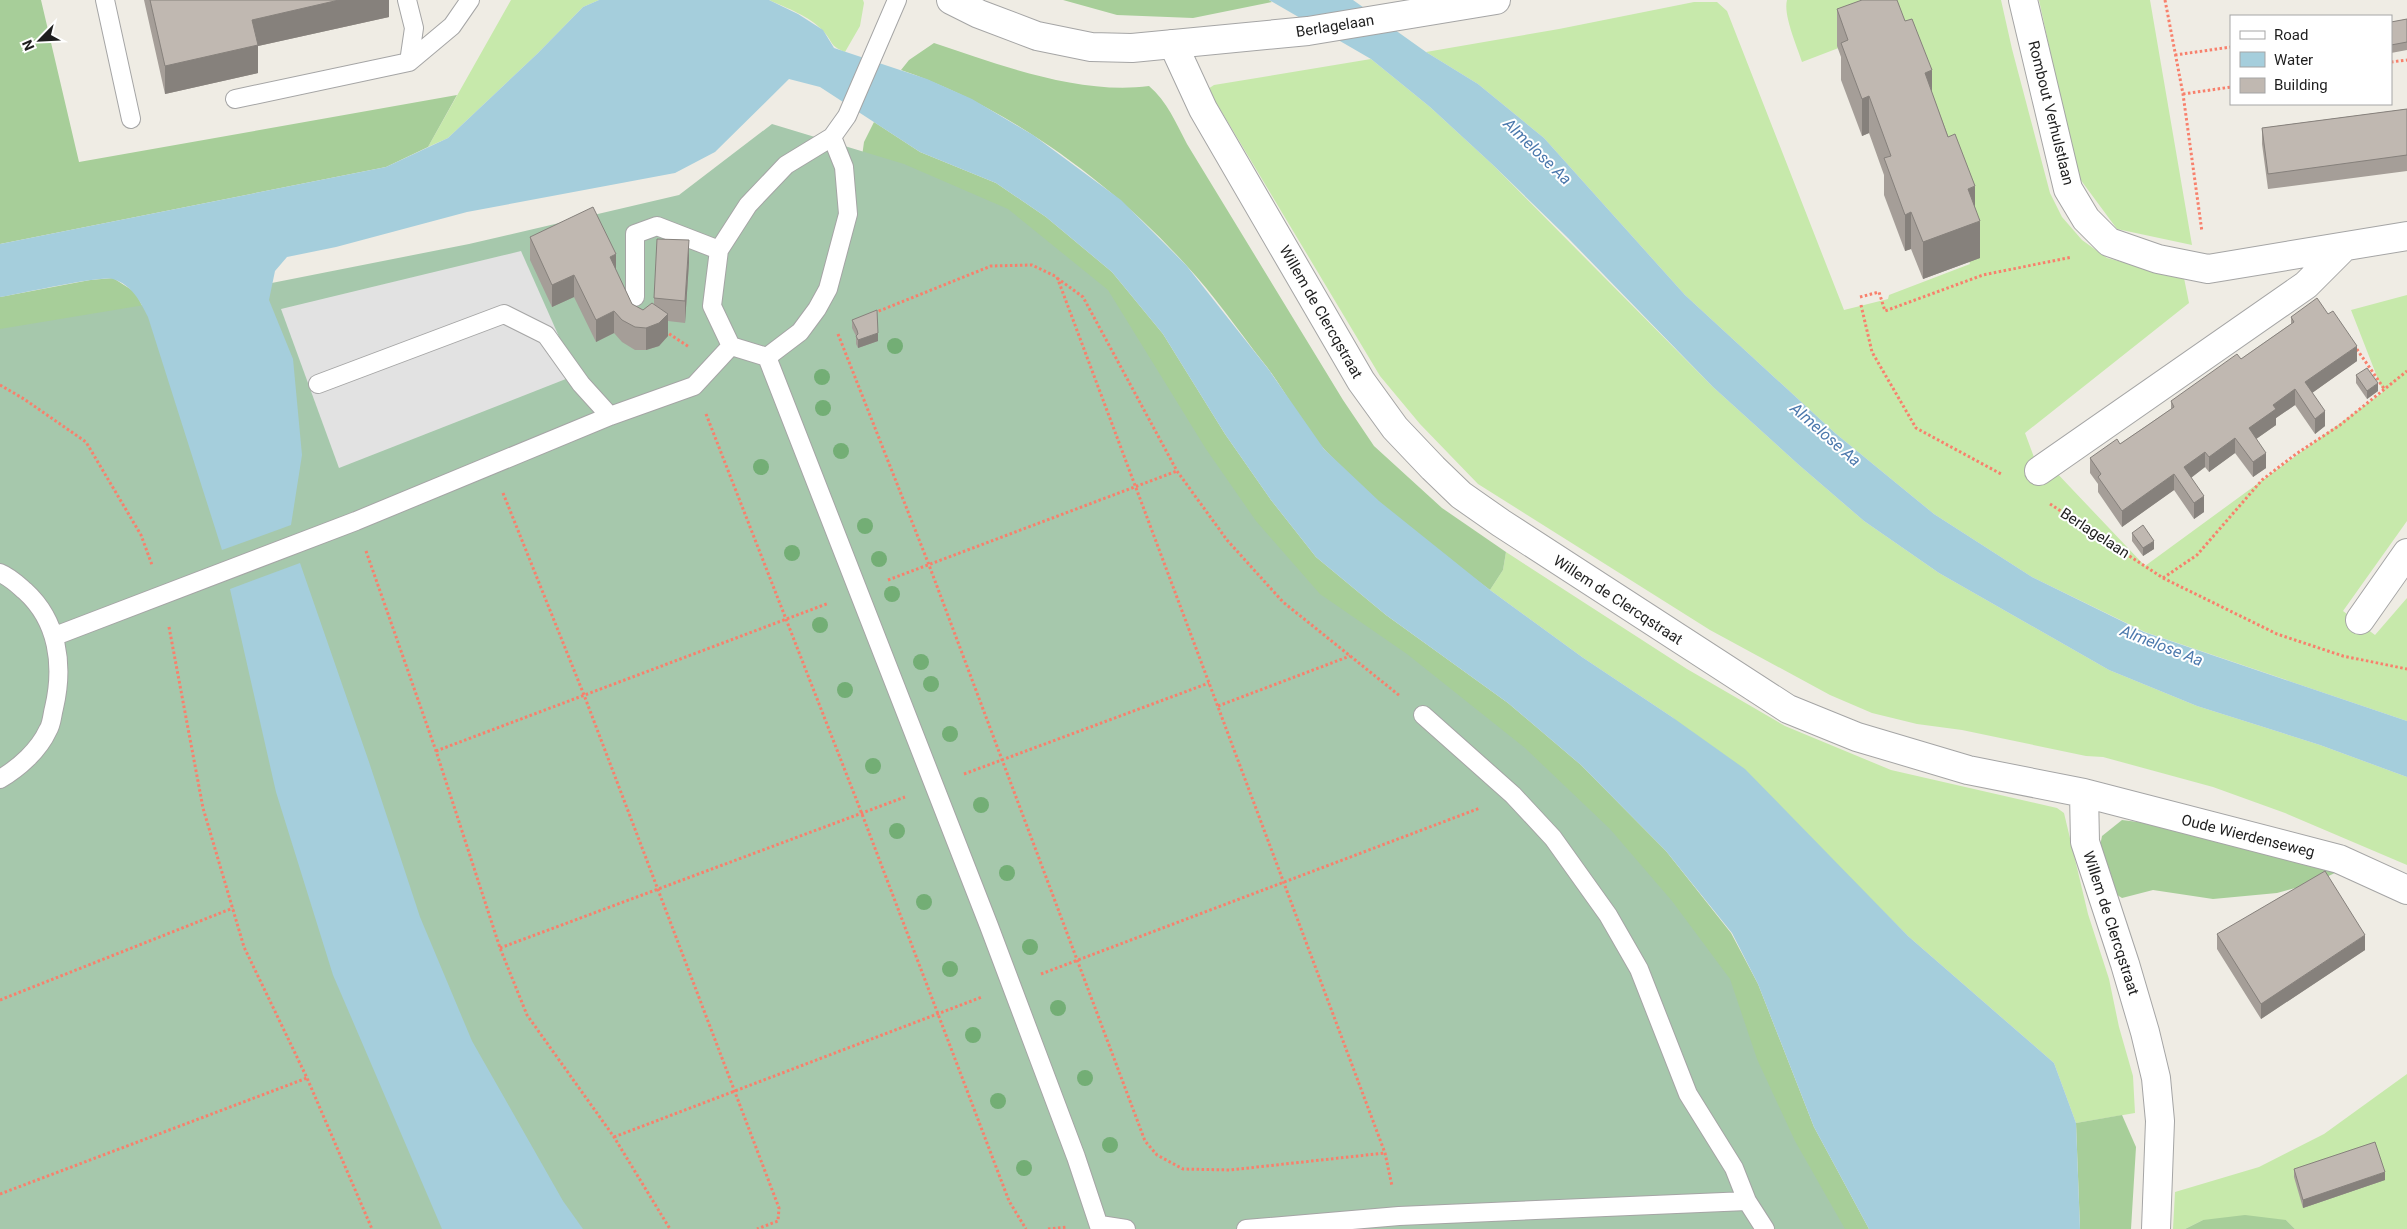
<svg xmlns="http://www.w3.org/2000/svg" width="2407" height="1229" font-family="Roboto,sans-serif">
	<rect width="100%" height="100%" fill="#efece4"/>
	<path fill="#c7e9ab" d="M511,0H599L583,7L538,53L448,138L428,147Z
		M769,0H863L864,3L860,26L845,52C828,45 834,42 823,31C810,16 786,8 769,0Z
		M1787,0H2001L2012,49L2050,193L2062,217L2082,240L2107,258L2184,278L2189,303L2025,433L2042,479L2053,469L2145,566L2383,392L2351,310L2407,295V521L2343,611L2375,635L2407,598V721L2145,632L2032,577L1934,514L1835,433L1685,295L1544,138L1478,84L1426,52L1559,29L1694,2H1717L1727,11L1844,310L1888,299L1889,295L1970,264L1883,31L1802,62C1797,46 1783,15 1787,0Z
		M2039,0H2150L2192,245L2117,229L2077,175Z
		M1371,59L1430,107L1493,165L1713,387L1799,465L1864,521L1939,573L2109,670L2197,706L2320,745L2407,777V865L2285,813L2213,787L2103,757L2086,756L1962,730L1917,724L1872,713L1830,695L1710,630L1478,484L1420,424L1380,376L1208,89L1214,85Z
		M1506,552L1687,669L1785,726L1891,770L2057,808L2064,813L2088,914L2109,979L2119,1027L2133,1076L2135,1113L2076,1123L2054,1063L1908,936L1842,870L1672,717L1582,657L1490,590L1503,570Z
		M2407,1074V1229H2295L2286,1220H2203L2185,1229H2173L2175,1192L2259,1167L2324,1134Z"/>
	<path fill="#a7ce99" d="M0,0H41L79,162L457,95L428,147L386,167L0,244Z
		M1063,0H1269L1272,2L1193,18L1117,15Z
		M934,43C1000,65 1079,95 1149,86C1167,101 1176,123 1187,144L1343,400L1374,446L1442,508L1506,552L1503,570L1490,590C1433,548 1374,502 1325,450C1302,426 1285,389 1263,362C1238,330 1214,295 1186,265C1112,183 1007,106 901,70L909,60Z
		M874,122L920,152L996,183L1046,217L1112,272L1163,334L1225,434L1271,500L1316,557L1386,615L1508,703L1581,765L1666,851L1731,933L1758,984L1814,1127L1869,1229H1807L859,178L864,142Z
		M113,278L135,292L148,317L0,347V297L90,280Z
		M2122,820L2186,828L2341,870L2314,883L2277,893L2213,899L2153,890L2122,898L2114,893L2099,851L2102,836Z
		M2122,1115L2136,1147L2131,1229H2080L2076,1123Z
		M2245,1215L2286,1220L2295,1229H2185L2203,1220Z"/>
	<path fill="#a6c8ac" d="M772,124L904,164L1008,209L1108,290L1206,449L1256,521L1320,594L1407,654L1525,748L1610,829L1672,901L1730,979L1757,1059L1795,1141L1845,1229H0V329L241,289L469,244L679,195Z"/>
	<path fill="#e2e2e2" d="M521,251L576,375L339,468L281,309Z"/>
	<path fill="#a5cedc" d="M599,0H769L798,14L823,30L834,48L927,79L972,99L1033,135L1121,200L1186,265L1269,370L1324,449L1379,501L1490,590L1582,657L1672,717L1745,769L1908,936L2054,1063L2076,1123L2080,1229H1869L1814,1127L1758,984L1732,933L1666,851L1581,765L1508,703L1386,615L1316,557L1271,500L1225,434L1163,334L1112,272L1046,217L996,183L920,152L820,87L789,79L715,152L675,173L467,212L336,247L287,257L275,271L269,300L293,359L302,455L291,525L222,550L148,317C140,301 132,285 113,279C101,275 19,294 0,297V244L386,167L448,138L538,53L583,7Z
		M1269,0H1353L1426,52L1478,84L1544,138L1685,295L1835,433L1934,514L2032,577L2144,632L2407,721V777L2320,745L2197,706L2109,670L1939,573L1864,521L1799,465L1713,387L1568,238L1493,165L1430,107L1371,59Z
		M300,563L369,762L420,917L472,1041L563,1201L583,1229H442L333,975L276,792L230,589Z"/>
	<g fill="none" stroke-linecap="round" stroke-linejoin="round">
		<g stroke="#a5a5a5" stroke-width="20">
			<path id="service" d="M105,0L131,119
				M409,62L452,26L470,0
				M235,99L409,62L414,28L407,0
				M832,137L844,167L848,214L828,289L817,309L800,332L767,357L731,346L712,306L719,250L748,205L786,165L832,137L847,116L897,0
				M635,297V234L657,226L719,250
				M767,357L989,926L1076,1157L1100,1229
				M318,384L504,314L546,335L581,384L610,416
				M0,573C10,577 17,584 25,591C58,621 64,665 54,708C52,715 52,724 48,730C39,750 19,768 0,779
				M55,636L356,521L610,416L694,386L731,346
				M1423,715L1513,795L1553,838L1608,915L1639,969L1688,1094L1734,1168L1747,1201
				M1100,1225L1126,1229
				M1246,1229L1399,1216L1747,1201L1765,1229"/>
		</g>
		<g stroke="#a5a5a5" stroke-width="30">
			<path id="minor" d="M2023,0L2068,189L2086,219L2109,242L2158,259L2208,269L2407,236
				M1173,44L1203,109L1361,381L1395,428L1433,468L1461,495L1501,523L1788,709L1857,737L1968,770L2084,793L2339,859L2407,890
				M2039,471L2306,285L2344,247
				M2360,620L2407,553
				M2084,793L2085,842L2125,964L2145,1032L2156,1078L2160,1121L2156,1229"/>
		</g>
		<g stroke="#a5a5a5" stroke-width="30">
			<path id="tertiary" d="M951,0L979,14L1037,36L1091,47L1132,48L1308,31L1496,0"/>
		</g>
		<path stroke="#f8806c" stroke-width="3" stroke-dasharray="2.5 2.5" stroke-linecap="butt" d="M2165,0L2183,94L2202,232
			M2175,55L2231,47
			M2391,62L2407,60
			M2183,94L2231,87
			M1057,278L1083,297L1177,471L1227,540L1283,602L1400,696
			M1860,297L1879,292L1885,311L1983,275L2072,257
			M1861,305L1872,352L1916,428L2003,475
			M874,313L991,266L1032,265L1057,277L1385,1153L1392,1186
			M665,331L689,347
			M838,334L929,565L1145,1141L1157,1155L1183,1169L1230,1170L1385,1153
			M2354,345L2385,390
			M0,385L24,399L86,442L141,535L152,565
			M706,414L862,814L1009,1201L1026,1229
			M503,493L584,695L779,1208L778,1221L757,1229
			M2050,504L2163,578L2277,634L2343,656L2407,669
			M366,551L436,751L500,948L527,1015L614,1137L670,1229
			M2163,578L2197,555L2262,480L2296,454L2340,425L2407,371
			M888,580L1177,471
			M169,627L203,808L244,947L307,1078L372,1229
			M1218,706L1350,656
			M436,751L829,603
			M964,774L1209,683
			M500,948L905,797
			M1041,974L1480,808
			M0,1000L233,908
			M614,1137L982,997
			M0,1194L307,1078
			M1048,1229L1067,1227"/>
		<use href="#service" stroke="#fff" stroke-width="18"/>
		<use href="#minor" stroke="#fff" stroke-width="28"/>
		<use href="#tertiary" stroke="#fff" stroke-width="28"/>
	</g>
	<g fill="#73ae75">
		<circle cx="895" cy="346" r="8"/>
		<circle cx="822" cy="377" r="8"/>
		<circle cx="823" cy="408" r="8"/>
		<circle cx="841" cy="451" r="8"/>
		<circle cx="761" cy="467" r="8"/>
		<circle cx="865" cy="526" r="8"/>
		<circle cx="792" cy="553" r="8"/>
		<circle cx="879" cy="559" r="8"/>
		<circle cx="892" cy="594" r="8"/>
		<circle cx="820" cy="625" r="8"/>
		<circle cx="921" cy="662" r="8"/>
		<circle cx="931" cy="684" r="8"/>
		<circle cx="845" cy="690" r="8"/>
		<circle cx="950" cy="734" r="8"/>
		<circle cx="873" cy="766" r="8"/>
		<circle cx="981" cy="805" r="8"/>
		<circle cx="897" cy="831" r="8"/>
		<circle cx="1007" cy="873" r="8"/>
		<circle cx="924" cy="902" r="8"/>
		<circle cx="1030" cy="947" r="8"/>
		<circle cx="950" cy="969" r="8"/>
		<circle cx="1058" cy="1008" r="8"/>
		<circle cx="973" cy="1035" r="8"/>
		<circle cx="1085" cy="1078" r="8"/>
		<circle cx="998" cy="1101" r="8"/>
		<circle cx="1110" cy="1145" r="8"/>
		<circle cx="1024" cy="1168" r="8"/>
	</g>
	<path fill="#a59e98" d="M144,0H389V17L258,46V73L165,94Z
		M1837,9L1932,93L1975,208L1980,258L1923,279L1911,249L1905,251L1884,195V175L1869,133L1862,136L1841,80V57L1837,46Z
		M2407,19V50L2391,53V22Z
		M2407,109V171L2268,189L2262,144V128Z
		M530,237L616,271L632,304L643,310L654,304V298L689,262L685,323L668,321V336L659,346L646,350H635L622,342L614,333L596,342L574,297L552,307L530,260Z
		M2291,317L2357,361L2312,393L2325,426L2315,434L2295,405L2276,418V425L2256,439L2266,468L2253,477L2235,453L2209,472L2205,467L2191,478L2204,512L2194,519L2174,490L2122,527L2098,492V484L2090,473V458L2120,444L2171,409V401L2241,359L2291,324Z
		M852,320L878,341L858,348L856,344V336L852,328Z
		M2356,375L2378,391L2367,399L2356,383Z
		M2132,533L2154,549L2143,556L2132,541Z
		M2217,934L2365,950L2261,1019L2217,949Z
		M2294,1169L2385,1180L2303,1208L2294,1177Z"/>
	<path fill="#86817c" d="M339,0H389V17L258,46V73L165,94V66L252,20Z
		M1932,70V107L1925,73Z
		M1869,96V133L1862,136V99Z
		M1975,186V223L1980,221V258L1923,279V242L1968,189Z
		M1911,212V249L1905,251V215Z
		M689,240V262L685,323V301Z
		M616,254V277L610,257Z
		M574,275V297L552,307V285Z
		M614,311V333L596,342V320Z
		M668,314V336L659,346L646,350V328Z
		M878,333V341L858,348V340Z
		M2357,346V361L2305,398V382Z
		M2378,383V391L2367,399V391Z
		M2295,389V405L2276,418V425L2249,444V428L2273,405Z
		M2325,411V426L2315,434V419Z
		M2235,438V453L2209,472V457Z
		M2205,452V467L2184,483V467Z
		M2266,453V468L2253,477V462Z
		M2174,474V490L2122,527V511Z
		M2204,496V512L2194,519V503Z
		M2154,541V549L2143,556V548Z
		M2365,935V950L2261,1019V1004Z
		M2385,1172V1180L2303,1208V1200Z"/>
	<path fill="#c0b8b1" stroke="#86817c" d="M150,0H339L252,20L258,45L165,66Z
		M1862,0H1897L1905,21L1912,19L1932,70L1925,73L1948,137L1955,134L1975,186L1968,189L1980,221L1923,242L1911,212L1905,215L1884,158L1891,156L1869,96L1862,99L1841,43L1848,40L1837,9Z
		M2407,19V42L2391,45V22Z
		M2407,109V155L2268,174L2262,128Z
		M593,207L616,254L610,257L632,304L643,310L652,303L668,314L659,323L646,328L635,327L622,320L614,311L596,320L574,275L552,285L530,237Z
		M657,239L689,240L685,301L654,298Z
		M2317,298L2328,314L2333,311L2357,346L2305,382L2325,411L2315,419L2295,389L2273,405L2276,409L2249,428L2266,453L2253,462L2235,438L2209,457L2205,452L2184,467L2204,496L2194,503L2174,474L2122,511L2098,477L2101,474L2090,458L2117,439L2120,444L2148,425L2174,407L2171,401L2237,354L2241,359L2294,322L2291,317Z
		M877,310L878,333L858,340L856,336L858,334L857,330L852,320Z
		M2367,368L2378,383L2367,391L2356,375Z
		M2143,525L2154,541L2143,548L2132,533Z
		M2325,871L2365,935L2261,1004L2217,934Z
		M2375,1142L2385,1172L2303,1200L2294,1169Z"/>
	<g text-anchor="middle" stroke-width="4" stroke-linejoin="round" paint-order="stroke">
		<g font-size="15" fill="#1e1e1e" stroke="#fff">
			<text transform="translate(1335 26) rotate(-9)" y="5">Berlagelaan</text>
			<text transform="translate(2051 113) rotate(76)" y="5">Rombout Verhulstlaan</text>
			<text transform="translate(1321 312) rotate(60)" y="5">Willem de Clercqstraat</text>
			<text transform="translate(2095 533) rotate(33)" y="5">Berlagelaan</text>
			<text transform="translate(1618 600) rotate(33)" y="5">Willem de Clercqstraat</text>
			<text transform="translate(2248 836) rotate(14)" y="5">Oude Wierdenseweg</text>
			<text transform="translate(2111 923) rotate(72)" y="5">Willem de Clercqstraat</text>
		</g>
		<g font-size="16" font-style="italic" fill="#4c79ad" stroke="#fff">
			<text transform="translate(1538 151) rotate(44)" y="6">Almelose Aa</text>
			<text transform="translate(1826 434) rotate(41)" y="6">Almelose Aa</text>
			<text transform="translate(2162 645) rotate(21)" y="6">Almelose Aa</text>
		</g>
	</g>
	<rect x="2230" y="15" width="162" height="90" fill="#ffffff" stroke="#a5a5a5"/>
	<rect x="2240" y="31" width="25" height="8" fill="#ffffff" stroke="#a5a5a5"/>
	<text x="2274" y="40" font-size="15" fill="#1e1e1e">Road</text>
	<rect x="2240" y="52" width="25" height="15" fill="#a5cedc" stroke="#a5a5a5"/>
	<text x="2274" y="65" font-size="15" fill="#1e1e1e">Water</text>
	<rect x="2240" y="78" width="25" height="15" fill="#c0b8b1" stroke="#a5a5a5"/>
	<text x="2274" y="90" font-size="15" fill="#1e1e1e">Building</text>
	<g transform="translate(40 40) rotate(246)" stroke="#ffffff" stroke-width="4" paint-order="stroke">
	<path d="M0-4L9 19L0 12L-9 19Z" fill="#1e1e1e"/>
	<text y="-8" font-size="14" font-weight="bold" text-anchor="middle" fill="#1e1e1e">N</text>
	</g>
</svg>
